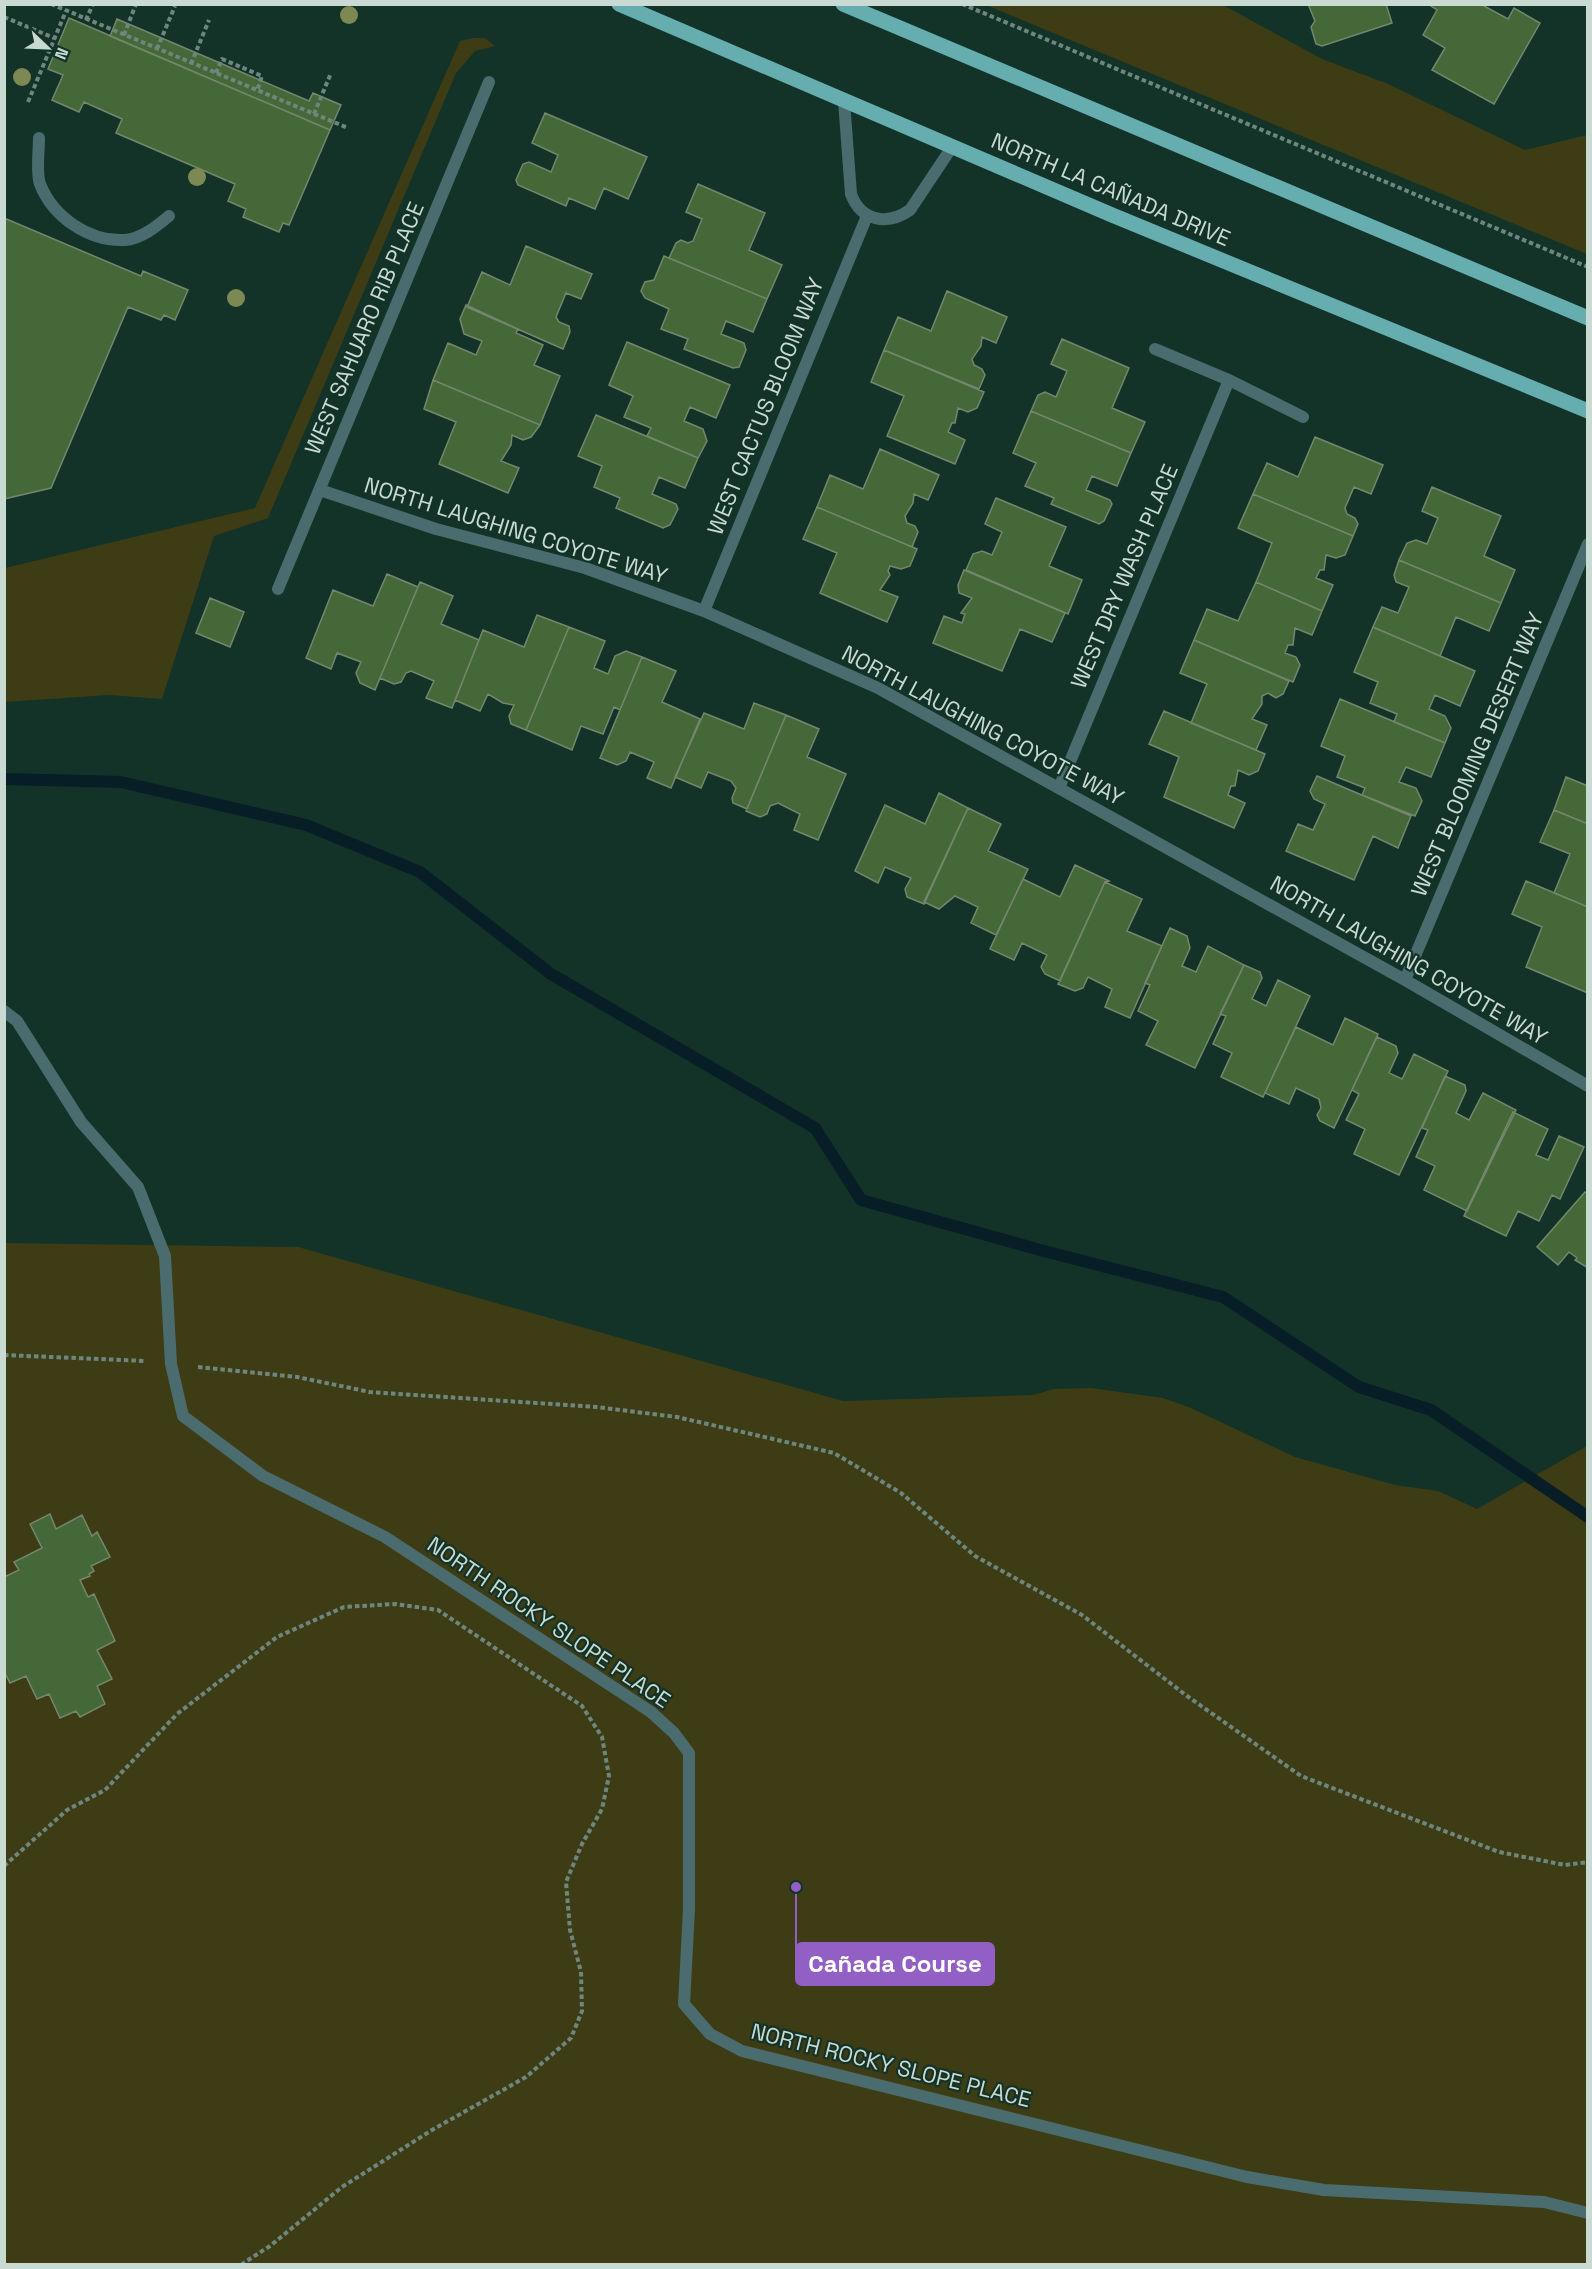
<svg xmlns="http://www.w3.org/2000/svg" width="1592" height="2269" font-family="'Space Grotesk',sans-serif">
	<rect width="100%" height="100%" fill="#133328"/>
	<path fill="#3e3c15" d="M986,5H1223L1322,59L1388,84L1525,150L1587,135V254Z
		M473,38H485L495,46L475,51L456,73L268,518L214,536L162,699L109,695L5,702V568L255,508L460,41Z
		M5,1243L298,1247L843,1401L1033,1395L1054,1389L1091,1388L1163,1398L1191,1408L1295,1457L1395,1485L1438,1491L1477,1509L1587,1446V2264H5Z"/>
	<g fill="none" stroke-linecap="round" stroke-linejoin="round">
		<path stroke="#071e27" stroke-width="12" d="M4,779L121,782L306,825L420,872L551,974L815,1128L861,1200L1044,1251L1223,1297L1359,1387L1431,1410L1588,1517"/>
	</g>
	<path fill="#456838" stroke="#74876e" stroke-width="1.5" d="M1308,4H1386L1392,23L1322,46L1316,44L1311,27L1315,21Z
		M1428,4H1485L1484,6L1508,19L1514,8L1540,23L1494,104L1432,70L1445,48L1423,35L1437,10Z
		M69,18L330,130L289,225L283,223L279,232L243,217L246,209L228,201L235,184L116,133L122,119L84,102L79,112L52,100L63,75L48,69Z
		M117,19L309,101L313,93L341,105L330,130L110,36Z
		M545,113L647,157L628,199L604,188L595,209L569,198L566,206L518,185L516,180L523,164L529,162L551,172L558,155L532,143Z
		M698,184L765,213L749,250L782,265L767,299L669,258L676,243L681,240L688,243L693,241L702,219L686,212Z
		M4,218L141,276L143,271L188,290L175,320L164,315L161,320L128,307L51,488L4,499Z
		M526,246L592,274L581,299L566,293L556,317L559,322L569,326L570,332L563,349L467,307L482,272L510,285Z
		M664,256L767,299L753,332L726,321L721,334L744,343L746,350L739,367L733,368L684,349L688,339L661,329L669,309L645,298L641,291L645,282L654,280Z
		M947,291L1007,317L996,343L982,337L981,346L972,359L974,365L982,369L985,375L979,389L884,350L898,317L931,331Z
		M466,305L518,329L516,333L543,345L534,365L560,376L540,425L433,380L448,343L476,355L482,341L464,334L460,319Z
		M1062,339L1129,368L1112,408L1145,422L1131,453L1031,411L1038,395L1045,392L1056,397L1067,371L1051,364Z
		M627,342L730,385L716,418L690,407L684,421L703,429L707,441L698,458L647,436L651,428L624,417L633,396L609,385Z
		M884,350L984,392L977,408L968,412L958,408L955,423H952L948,432L965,440L955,464L887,436L904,396L871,382Z
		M433,380L540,425L531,437L523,440L512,435L511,445L501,461L519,468L508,493L439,464L456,422L424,409Z
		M1031,411L1131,453L1117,486L1092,476L1086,490L1110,500L1112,504L1104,521L1099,524L1051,504L1054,498L1025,486L1036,463L1013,453Z
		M596,415L698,458L685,488L659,477L652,494L676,504L678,509L670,525L663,528L616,508L620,498L594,487L602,466L578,456Z
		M1315,437L1383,465L1371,494L1354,487L1345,508L1347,514L1355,518L1358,524L1353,536L1253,494L1267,463L1298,477Z
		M880,449L939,475L928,500L914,494L913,503L905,516L907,523L915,526L918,532L912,547L817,507L830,475L863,489Z
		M1432,487L1501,516L1484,556L1515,570L1501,603L1399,560L1407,543L1416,540L1427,544L1438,518L1422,511Z
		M1253,494L1353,536L1345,555L1336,558L1326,555L1324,570H1320L1316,578L1333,585L1322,611L1256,582L1272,543L1238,528Z
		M996,498L1066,527L1049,566L1082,580L1068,614L966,570L973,554L982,551L992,555L1002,532L985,524Z
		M817,507L917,549L910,566L901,569L890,566L888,571L890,575L880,590L898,597L887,622L820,593L837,553L803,539Z
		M1399,560L1501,603L1489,631L1456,617L1440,656L1373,627L1382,607L1398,613L1409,587L1396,582L1394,575Z
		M964,570L1065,613L1052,642L1020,629L1002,671L933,643L944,616L962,623L965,614L961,613L972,598L959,593L958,585Z
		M387,574L418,587L375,690L360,683L356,673L361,662L337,653L331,669L306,658L333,590L373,606Z
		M420,582L453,596L441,624L479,640L452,708L426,698L434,681L411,671L406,673L401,682L394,684L380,678Z
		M1256,582L1322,611L1312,635L1295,628L1293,645H1288L1285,653L1296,657L1300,665L1293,682L1194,640L1207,609L1238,621Z
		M210,598L244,612L230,647L196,633Z
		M537,615L569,627L526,730L511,724L509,716L514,705L503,703L488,694L480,711L455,700L483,630L524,647Z
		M569,627L605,641L594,668L608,674L615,656L626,651L642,657L620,710L614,707L603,734L581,726L572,750L526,730Z
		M1373,627L1475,671L1460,706L1435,695L1429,709L1445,716L1451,728L1445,743L1394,722L1397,714L1370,703L1378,682L1354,672Z
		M1194,640L1289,681L1283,694L1276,698L1268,693L1262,696V704L1252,719L1267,725L1256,750L1191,723L1207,684L1180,673Z
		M642,657L676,671L662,702L700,719L671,788L647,778L654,762L630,752L626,761L617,765L600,758Z
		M1340,699L1445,743L1431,777L1406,767L1399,782L1416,788L1422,801L1415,816L1362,795L1365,788L1337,777L1345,756L1321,746Z
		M754,703L786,715L747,809L733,803L732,798L736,788L731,781L708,772L701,788L675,777L704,713L744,729Z
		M1164,711L1265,754L1258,771L1249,775L1238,770L1235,786H1231L1228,795L1245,803L1234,828L1164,797L1179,757L1149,744Z
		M786,715L819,729L807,757L846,774L818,840L794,830L800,814L778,803L770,806L767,814L760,817L746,811Z
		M1317,776L1411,816L1398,848L1373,836L1354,880L1286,851L1298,824L1313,830L1325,804L1314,799L1310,791Z
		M1566,777L1588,786V824L1554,810Z
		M939,793L968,808L924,904L907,897L905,889L911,878L885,867L878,883L855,871L885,805L925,824Z
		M968,808L1001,824L988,851L1028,869L996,935L971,923L978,907L955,896L939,909L924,902Z
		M1554,810L1588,824V907L1554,893L1570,854L1540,842Z
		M1075,865L1109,881L1105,882L1060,981L1045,974L1041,967L1047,955L1022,943L1014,960L990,949L1023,879L1060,897Z
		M1526,881L1588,907V993L1526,967L1542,927L1512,914Z
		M1105,882L1142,899L1127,931L1162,946L1130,1018L1105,1007L1112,989L1088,977L1083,988L1075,991L1058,984Z
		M1170,928L1187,936L1190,948L1182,966L1196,972L1208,946L1244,965L1195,1068L1146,1045L1158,1021L1138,1011L1150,985L1145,983Z
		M1244,965L1260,972L1262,978L1252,999L1266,1006L1278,980L1310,996L1263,1097L1221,1077L1232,1053L1213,1044L1226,1016L1220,1014Z
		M1345,1018L1378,1034L1334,1128L1320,1121L1317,1115L1321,1108L1319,1099L1296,1088L1289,1104L1265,1093L1296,1027L1333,1045Z
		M1377,1037L1396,1046L1398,1053L1389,1073L1402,1079L1414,1054L1448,1071L1399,1175L1354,1154L1365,1129L1346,1120L1359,1094L1352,1090Z
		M1445,1076L1465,1085L1466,1091L1456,1113L1469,1120L1483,1093L1516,1110L1467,1211L1424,1190L1435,1166L1416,1157L1428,1130L1422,1128Z
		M1513,1112L1548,1129L1536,1155L1548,1160L1559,1136L1584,1147L1560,1199L1552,1195L1539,1221L1518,1211L1506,1236L1464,1216Z
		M1585,1192L1588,1194V1268L1575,1260L1577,1258L1569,1252L1558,1265L1537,1247Z
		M50,1514L56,1529L82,1515L92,1536L97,1532L110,1557L91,1566L94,1571L89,1574L90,1576L80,1580L88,1597L94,1594L115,1641L97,1650L112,1679L97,1686L105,1704L80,1717L76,1711L60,1718L49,1694L37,1699L26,1676L10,1683L4,1671V1577L19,1570L14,1562L42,1548L30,1524Z"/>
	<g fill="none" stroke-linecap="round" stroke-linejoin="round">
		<path stroke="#6e877e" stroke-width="4" stroke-dasharray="4.5 3" stroke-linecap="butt" d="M51,4L348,128
			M962,4L1588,267
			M4,17L54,38
			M86,20L93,4
			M124,35L136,4
			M157,49L175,6
			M191,64L209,20
			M216,73L222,59L262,76L257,91
			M28,102L66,11
			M314,114L331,73
			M4,1355L146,1361
			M198,1367L297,1377L370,1392L596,1407L677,1417L834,1453L901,1493L975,1556L1082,1615L1187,1696L1301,1776L1499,1852L1565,1865L1588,1862
			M4,1866L67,1810L105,1790L177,1714L277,1637L344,1607L395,1604L438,1610L582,1706L602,1737L609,1776L602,1809L582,1844L566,1882L570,1930L581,1972L582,2011L571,2038L526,2077L432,2130L342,2187L270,2246L242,2264"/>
		<path stroke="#4b6c6e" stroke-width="12" d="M39,138C39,152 36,172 40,184C53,217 89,242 125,240C141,239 157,226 169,216"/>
		<path stroke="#4b6c6e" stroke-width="12" d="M844,101L851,194C861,221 887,226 910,210L952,147
			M1155,349L1229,380L1303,417
			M320,490L436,529L585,568L704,611L878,688L1405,980L1588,1086
			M278,589L489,82
			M704,611L867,216
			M1059,788L1229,380
			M1405,980L1588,544
			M4,1011L17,1021L81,1122L138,1187L165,1256L171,1364L183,1416L263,1476L385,1537L651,1712L674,1733L689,1753V1909L684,2004L710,2034L742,2051L1247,2177L1324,2190L1544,2202L1588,2213"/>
		<path stroke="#65adaf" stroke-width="15" d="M619,4L1112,215L1588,411
			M843,4L1588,318"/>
	</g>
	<g fill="#7d8952">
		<circle cx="349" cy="15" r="9"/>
		<circle cx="22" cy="77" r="9"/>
		<circle cx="197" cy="177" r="9"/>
		<circle cx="236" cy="298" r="9"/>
	</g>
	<g text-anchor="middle" stroke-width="4.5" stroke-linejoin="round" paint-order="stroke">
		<g font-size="22" fill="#c8dad2" stroke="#133328">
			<text transform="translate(1111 189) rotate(23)" y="8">NORTH LA CAÑADA DRIVE</text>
			<text transform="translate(364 328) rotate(-67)" y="8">WEST SAHUARO RIB PLACE</text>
			<text transform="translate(765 406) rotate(-68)" y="8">WEST CACTUS BLOOM WAY</text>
			<text transform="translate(516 530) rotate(17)" y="8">NORTH LAUGHING COYOTE WAY</text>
			<text transform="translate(1124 576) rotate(-67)" y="8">WEST DRY WASH PLACE</text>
			<text transform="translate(983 725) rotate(28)" y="8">NORTH LAUGHING COYOTE WAY</text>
			<text transform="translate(1477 754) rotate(-67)" y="8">WEST BLOOMING DESERT WAY</text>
			<text transform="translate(1409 960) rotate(30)" y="8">NORTH LAUGHING COYOTE WAY</text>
			<text transform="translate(549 1622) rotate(34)" y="8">NORTH ROCKY SLOPE PLACE</text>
			<text transform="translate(891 2065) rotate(14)" y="8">NORTH ROCKY SLOPE PLACE</text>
		</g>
	</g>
	<path fill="none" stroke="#9260c5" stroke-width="2" d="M796 1887L796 1964"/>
	<circle fill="#9260c5" stroke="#133328" stroke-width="2" cx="796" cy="1887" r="6"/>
	<rect fill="#9260c5" stroke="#9260c5" stroke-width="2" x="796" y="1943" width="198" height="42" rx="6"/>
	<g font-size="24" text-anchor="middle" font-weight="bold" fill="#fff">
		<text x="895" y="1972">Cañada Course</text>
	</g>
	<rect width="1592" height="2269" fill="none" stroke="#c8dad2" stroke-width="12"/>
	<g transform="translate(48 48) rotate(113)" stroke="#133328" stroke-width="4.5" paint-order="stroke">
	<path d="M0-4.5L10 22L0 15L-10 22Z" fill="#c8dad2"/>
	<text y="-9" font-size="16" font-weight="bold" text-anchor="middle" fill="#c8dad2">N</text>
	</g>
</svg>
